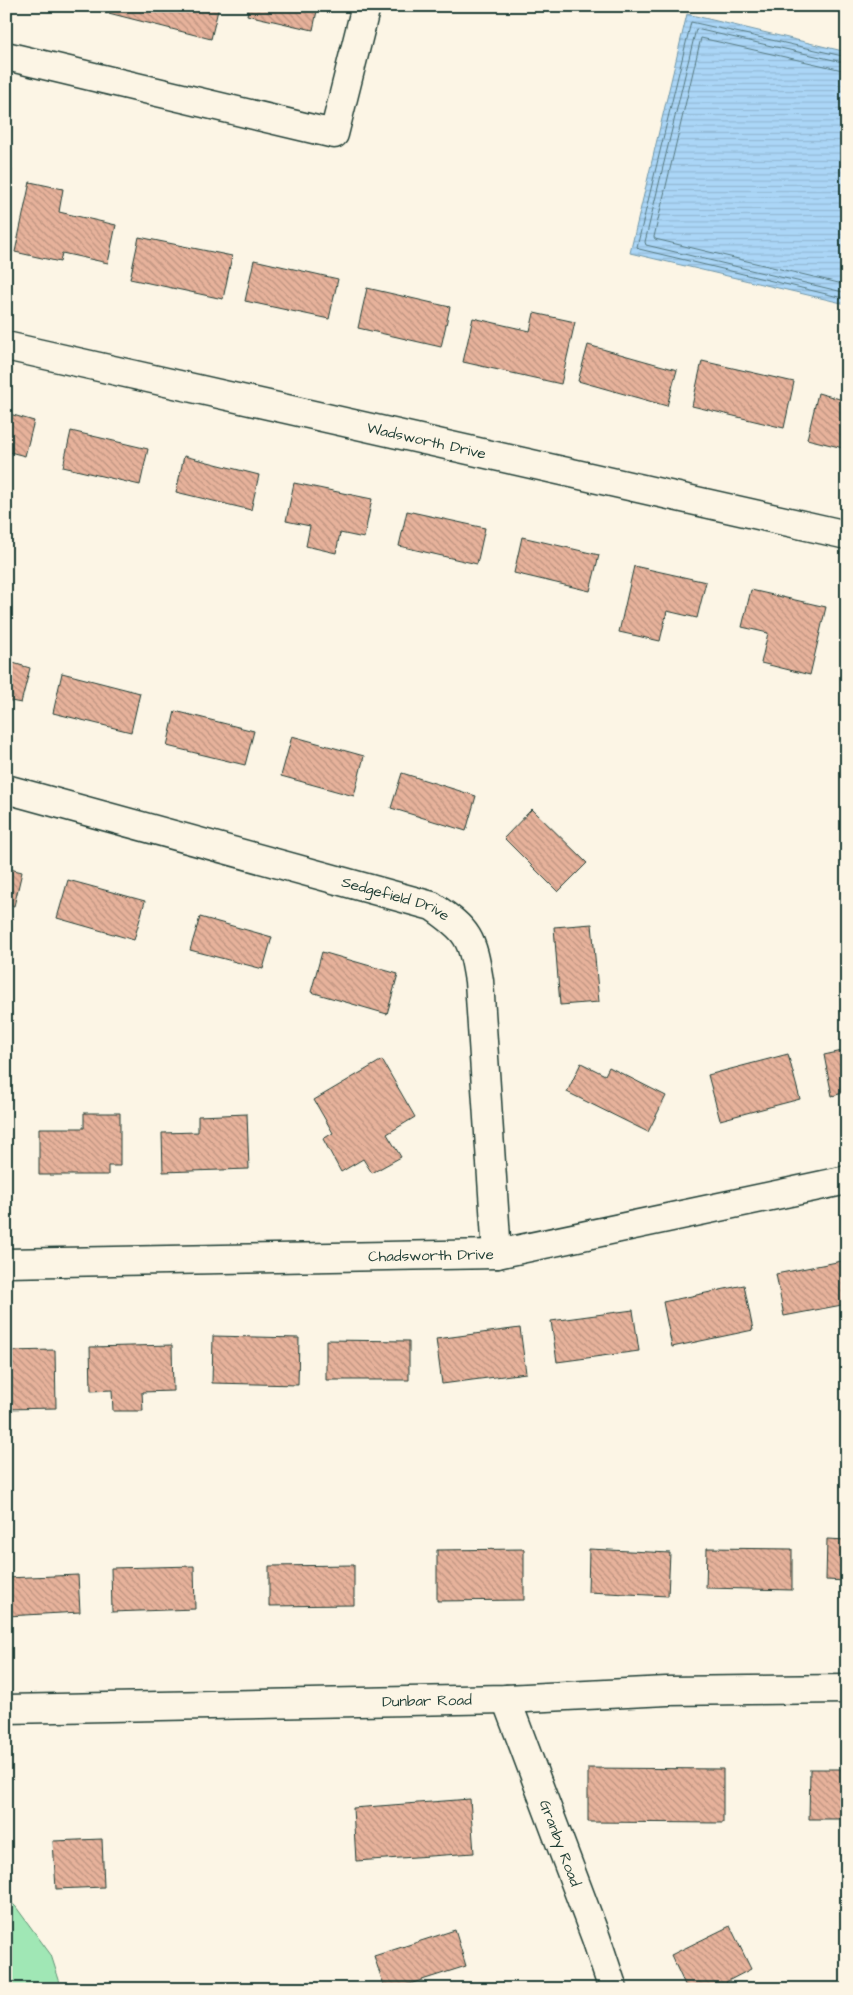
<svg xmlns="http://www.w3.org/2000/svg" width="853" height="1995" font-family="'Architects Daughter',sans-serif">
	<defs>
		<pattern id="water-rules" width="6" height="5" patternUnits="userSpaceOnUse" patternTransform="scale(1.25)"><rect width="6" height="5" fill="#abd6f7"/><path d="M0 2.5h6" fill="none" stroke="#93b9d4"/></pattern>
		<pattern id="building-back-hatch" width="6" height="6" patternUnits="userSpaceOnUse" patternTransform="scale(1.25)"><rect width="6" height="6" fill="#e7b29b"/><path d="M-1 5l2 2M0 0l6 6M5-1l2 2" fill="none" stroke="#bb927f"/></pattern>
	</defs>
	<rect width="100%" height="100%" fill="#fcf5e5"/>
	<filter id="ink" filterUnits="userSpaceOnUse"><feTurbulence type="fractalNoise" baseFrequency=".02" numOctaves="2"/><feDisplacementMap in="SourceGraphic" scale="10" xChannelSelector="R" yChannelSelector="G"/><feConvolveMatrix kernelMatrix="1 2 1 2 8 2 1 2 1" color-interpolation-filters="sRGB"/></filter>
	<g filter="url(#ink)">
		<path fill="#a0e7b5" stroke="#609274" d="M6,1897L16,1907L51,1955L62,1989H6Z"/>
		<path fill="url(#water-rules)" stroke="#7399a9" d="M687,14L847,52L846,304L630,253Z"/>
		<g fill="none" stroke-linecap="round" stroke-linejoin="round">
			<path stroke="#577a82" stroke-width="1" d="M847,57L691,22L637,247L639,249L847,299
				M847,63L696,29L645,242L646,245L847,293
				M847,71L701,38L654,237L655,239L847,285"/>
		</g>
		<path fill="url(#building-back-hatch)" stroke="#1f3d34" d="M81,6H219L211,39Z
			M249,6H318L313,30L247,15Z
			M6,169L12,170L6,199Z
			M30,182L63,189L59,212L116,225L108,263L62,253L60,262L15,252Z
			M139,237L232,256L223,299L130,279Z
			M254,260L338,279L329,319L245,301Z
			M367,288L450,307L441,347L358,328Z
			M534,313L575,322L561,384L463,362L473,318L530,331Z
			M588,345L677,370L667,406L578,381Z
			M702,361L794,382L784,428L692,406Z
			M818,393L847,401V449L807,439Z
			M6,413L34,421L25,456L6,451Z
			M71,431L148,449L140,485L63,467Z
			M184,456L259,475L251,510L176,492Z
			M294,483L372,499L364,538L340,533L336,553L306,546L310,526L286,521Z
			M407,511L485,528L477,564L399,546Z
			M522,537L599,555L590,591L514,573Z
			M634,566L706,582L697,618L667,611L660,641L619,632Z
			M751,590L826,607L810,675L761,663L768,633L742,627Z
			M6,661L30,668L21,703L6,700Z
			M62,673L140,693L131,732L53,713Z
			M175,711L254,731L245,765L167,746Z
			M292,736L364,756L354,796L281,776Z
			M402,773L476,796L466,831L391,808Z
			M532,809L587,863L558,892L504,838Z
			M6,868L22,872L14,906L6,905Z
			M68,880L145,901L134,940L57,918Z
			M200,917L272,937L263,969L190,950Z
			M592,924L599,1002L560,1005L554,927Z
			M322,952L398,974L387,1014L311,992Z
			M847,1050V1092L832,1096L824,1055Z
			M788,1054L800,1099L720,1120L708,1075Z
			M382,1060L415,1117L387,1134L401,1157L372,1173L363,1159L341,1172L323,1139L333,1133L314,1100Z
			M581,1063L605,1075L609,1067L666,1096L648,1132L567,1092Z
			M84,1113H120V1166H108V1175H39V1128H84Z
			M247,1114L249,1169L163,1172L162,1133L198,1132V1116Z
			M6,1133H9L8,1173H6Z
			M847,1260V1304L784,1316L776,1274Z
			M744,1285L753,1330L672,1347L663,1302Z
			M633,1310L639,1351L557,1362L551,1321Z
			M520,1328L526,1373L442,1384L436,1339Z
			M213,1336L299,1338L298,1385L212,1383Z
			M326,1340L409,1341V1380H326Z
			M172,1345L173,1391L142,1392L143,1411H113L112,1390L91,1391L90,1347Z
			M55,1350L56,1408L6,1409V1351Z
			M827,1539L847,1540V1581L826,1580Z
			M707,1548L792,1549V1590L706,1588Z
			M524,1549V1600L437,1601V1550Z
			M589,1549L670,1553L668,1596L588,1592Z
			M354,1565V1605L269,1606V1566Z
			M194,1566L195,1609L112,1612L111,1568Z
			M78,1575L80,1612L7,1616L6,1578Z
			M588,1768L723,1769V1823L588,1822Z
			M810,1769H842V1774H847V1819H809Z
			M470,1799L474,1853L356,1861L353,1808Z
			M102,1839L104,1887L56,1889L53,1841Z
			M730,1926L751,1969L726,1982L729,1989H687L671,1955Z
			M455,1930L466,1966L394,1989H385L374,1956Z"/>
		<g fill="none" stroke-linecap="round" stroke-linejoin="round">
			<g stroke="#1f3d34" stroke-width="31">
				<g id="minor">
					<path d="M6,56L334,134L366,6"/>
					<path id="s1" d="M6,346L847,535"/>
					<path id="s2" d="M6,789L432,906C469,931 472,938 479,981L497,1254"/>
					<path id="s3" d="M6,1263L497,1254L847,1180"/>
					<path id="s4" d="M506,1699L596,1938L613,1989"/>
					<path id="s5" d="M6,1709L506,1699L667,1691L847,1689"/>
				</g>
			</g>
			<use href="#minor" stroke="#fcf5e5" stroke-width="28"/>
		</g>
	</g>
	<g text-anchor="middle" stroke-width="4" stroke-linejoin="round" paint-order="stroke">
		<g font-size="15" fill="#1f3d34" stroke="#fcf5e5">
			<text dy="5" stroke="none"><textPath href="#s1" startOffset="431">Wadsworth Drive</textPath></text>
			<text dy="5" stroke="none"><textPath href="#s2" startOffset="405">Sedgefield Drive</textPath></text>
			<text dy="5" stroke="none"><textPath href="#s3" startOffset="425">Chadsworth Drive</textPath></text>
			<text dy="5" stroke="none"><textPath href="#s5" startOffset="421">Dunbar Road</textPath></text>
			<text dy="5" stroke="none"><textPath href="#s4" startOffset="154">Granby Road</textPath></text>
		</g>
	</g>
	<rect width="853" height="1995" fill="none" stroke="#fcf5e5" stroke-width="25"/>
	<rect x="12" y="12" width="828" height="1970" fill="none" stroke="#1f3d34" stroke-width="2" filter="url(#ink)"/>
</svg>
